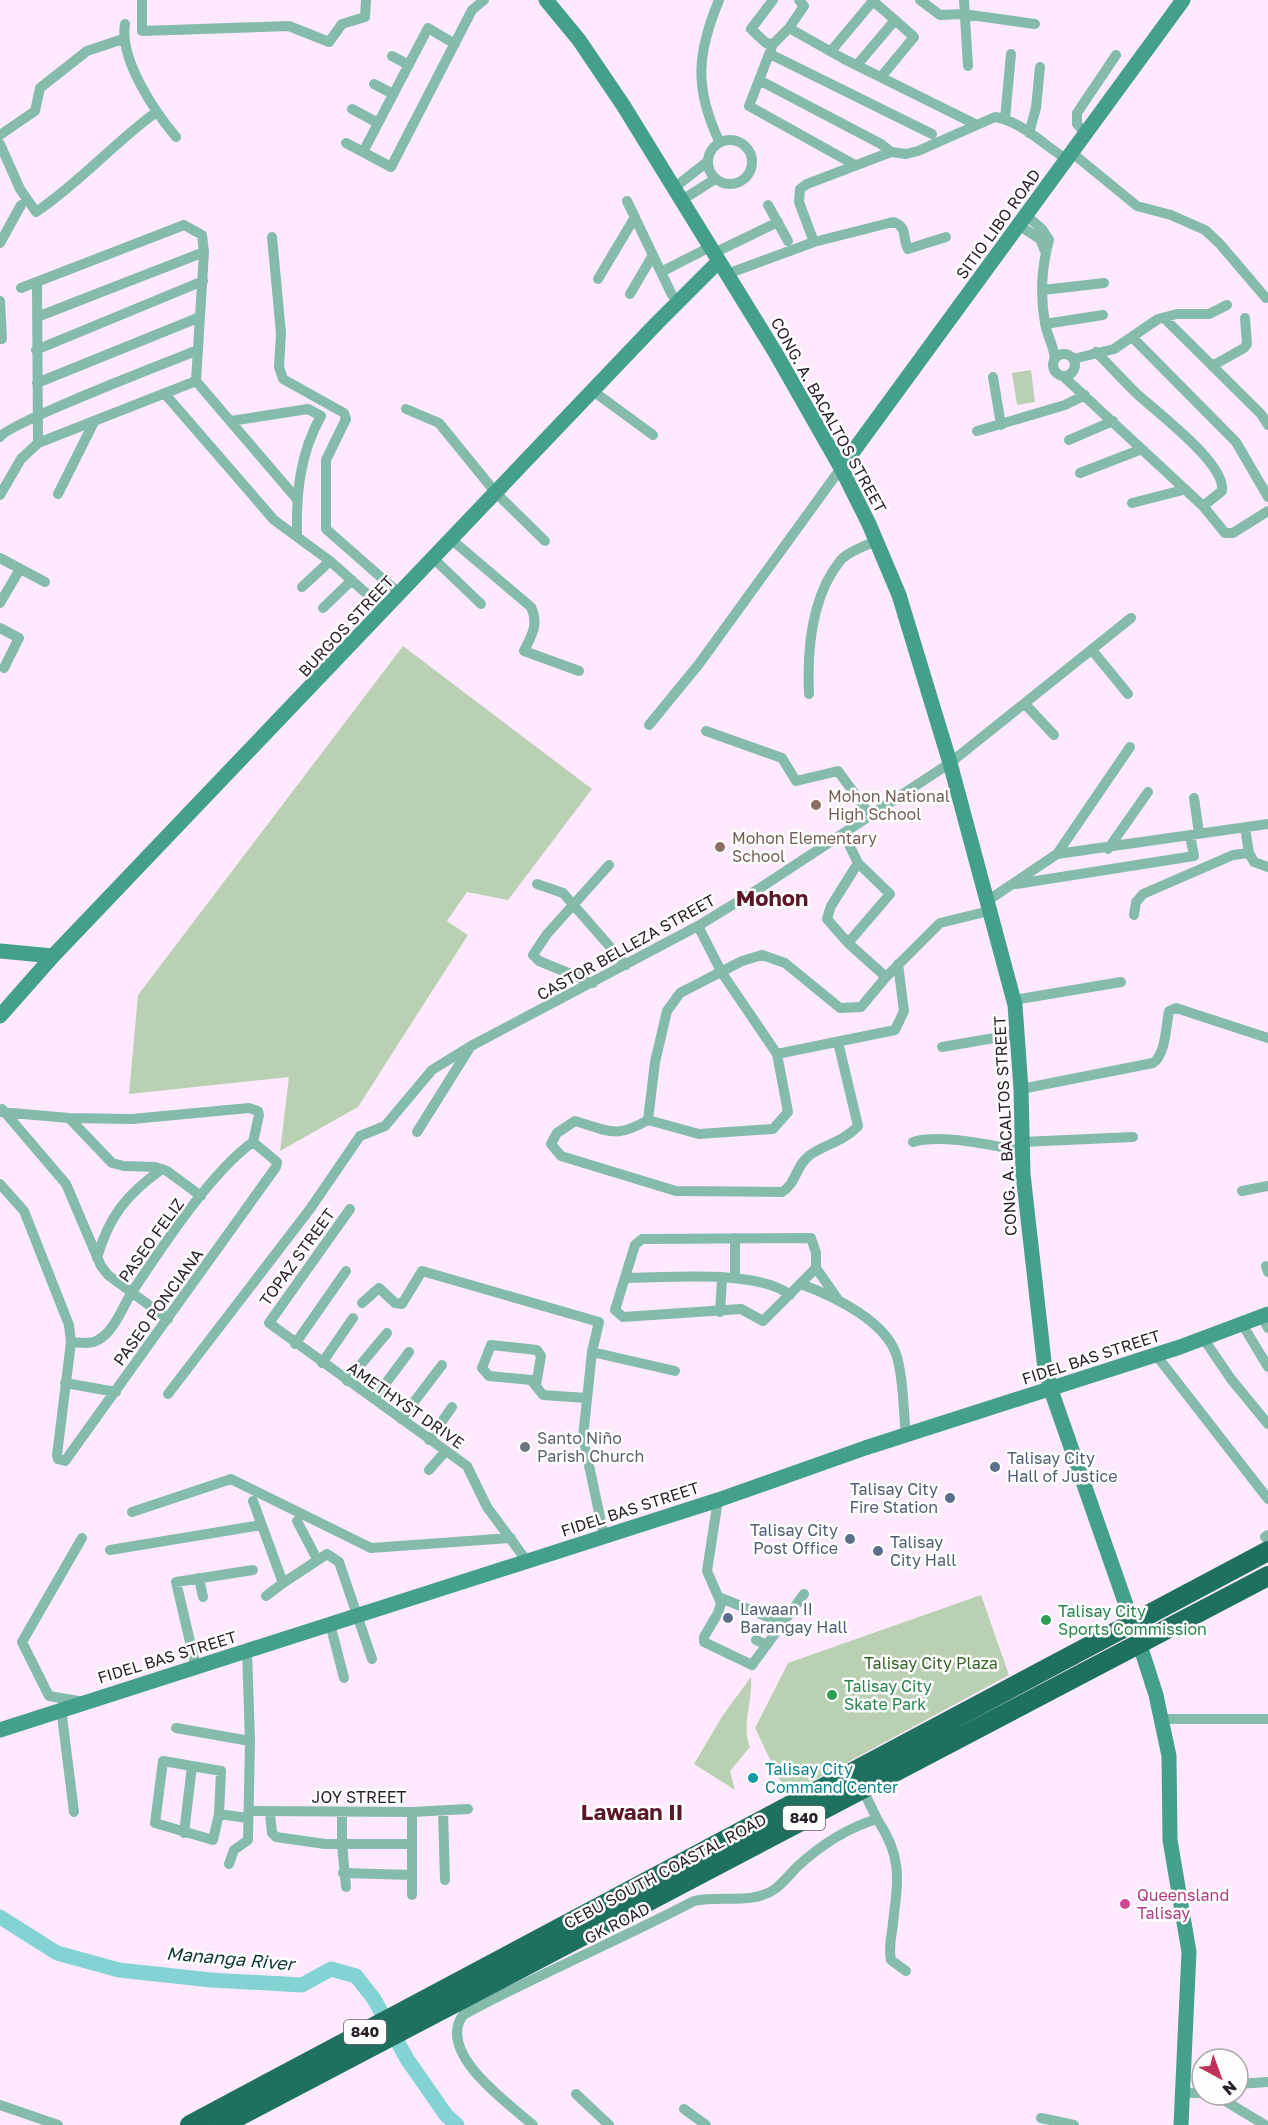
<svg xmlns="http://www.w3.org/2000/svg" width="1268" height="2125" font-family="'Golos Text',sans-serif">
	<rect width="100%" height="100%" fill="#ffe9ff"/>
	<path fill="#b9d1b2" d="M1031,370L1035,402L1017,405L1012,373Z
		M403,646L592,789L508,900L467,892L447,921L468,935L358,1107L280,1151L289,1077L129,1094L138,995Z
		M981,1595L1009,1675L787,1795L755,1728L788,1663Z
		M751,1677C753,1701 741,1725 750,1747L730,1771L735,1790L694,1764L723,1715Z"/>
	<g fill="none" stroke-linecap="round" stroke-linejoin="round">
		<path stroke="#84d3d4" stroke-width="15" d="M0,1917L57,1953L119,1970L211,1980L302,1985L331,1969L356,1976L374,1999L407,2059L446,2115L457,2125"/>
		<path stroke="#84bbab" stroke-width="10" d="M142,0V31L289,26L329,42L342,24L365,17L366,0
			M719,0C697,53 694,88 719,141
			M799,0L804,6L789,28L773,44L749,106L855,165
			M920,0L940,15L963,14L1035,24
			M964,0L968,66
			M125,24C119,59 155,112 176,137
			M789,28L844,59L977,125
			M773,44L766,43L751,29L773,0
			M831,51L873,1L895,20
			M770,54L932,134
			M392,56L409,65
			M857,65L895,20L914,37L881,77
			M759,80L881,144L891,152
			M374,84L393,94
			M352,109L378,123
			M1005,119L1011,54
			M1029,133L1036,108L1040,67
			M1085,133L1077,124V113L1116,55
			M0,135L35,111L40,88L87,51L123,39
			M708 162a22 22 0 1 1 44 0a22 22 0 1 1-44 0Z
			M346,143L391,167L472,10L484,0
			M0,144L20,189L36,212C79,183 113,144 155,113
			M363,152L428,28L455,44
			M1071,152L1137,206L1171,215L1205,230L1219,243L1266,298
			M674,188L707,162
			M682,200L715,179
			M627,201L672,295
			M768,205L788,241
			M1027,216L1042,229L1049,240C1042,266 1040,296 1045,323C1047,336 1054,346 1055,359
			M1020,226L1040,239L1045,251
			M272,237L281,333L279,367L283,379L344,413L346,419L326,460V529L400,594
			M814,242L799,202L800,189L807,184L891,152L906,154L918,151L995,117C1021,121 1044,145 1066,159
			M0,243L21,205
			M714,253L778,222
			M661,272L710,247
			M727,274L814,242L893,222C908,226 902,238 908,249L946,237
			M598,279L635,217
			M37,282L38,443
			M21,288L184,225L202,235L204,252L196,381L296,498
			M1043,290L1104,283
			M630,294L653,255
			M0,301L2,339H0
			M37,317L204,252
			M1164,318L1261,414L1268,425
			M1045,324L1103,315
			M1132,337L1236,442L1268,497
			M36,350L203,281
			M1096,352C1109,365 1122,379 1135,392C1155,411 1226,463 1222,491L1203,506
			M1053 365a11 11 0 1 1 22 0a11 11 0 1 1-22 0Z
			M1073,359L1114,349L1158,319L1177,314H1209L1227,305
			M1212,366L1244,348L1247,344L1245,318
			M1063,376L1203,506L1225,533H1233L1268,511
			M993,377L1001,425
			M37,383L200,317
			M593,391L653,435
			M165,394L274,520L330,561L385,610
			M406,409L439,423L496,493L545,541
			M231,421L308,409L321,416C300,453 296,493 297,535
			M977,431L1065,405L1085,395
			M0,437C8,423 171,361 198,350
			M1069,440L1113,421
			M1080,473L1142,449
			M58,494L94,422
			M0,495L21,459L38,443L196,381
			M1132,503L1183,490
			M452,540L531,607C539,624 532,635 524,651L579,671
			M0,558L45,582
			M434,559L481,604
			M302,587L330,561
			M0,603L20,569
			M323,608L352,580
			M0,628L19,638L4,668
			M1092,650L1128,694
			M809,694C807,650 812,596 840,561C847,552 866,545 877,541
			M1025,704L1054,735
			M649,725L699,664L841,468
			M706,731L782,758L796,781L838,771L871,816
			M1194,798L1199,833
			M1245,828L1249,853
			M846,838L858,863L890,894L848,943
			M1108,849L1148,792
			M1057,854L1130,747
			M858,863L831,906L827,919L848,943L886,977
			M537,884L563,893L626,965
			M1016,884L1194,856L1190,835
			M987,901L1057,854L1268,824
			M1134,915L1136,902L1143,894L1233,855L1249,853L1254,862L1268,867
			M698,926L722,973L777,1054L788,1112L773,1129L699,1134L648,1120C615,1139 610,1131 575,1121L557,1133L551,1144L561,1156L676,1191L782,1192C797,1183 795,1166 810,1155C826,1144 844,1141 858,1126L838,1042
			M593,983L539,961L533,955L547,934L609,865
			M1014,1000L1121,982
			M942,1047L1018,1034
			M777,1054L895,1030L904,1011L898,964
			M1021,1089L1153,1063C1166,1054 1166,1025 1169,1011L1176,1008L1268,1038
			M2,1109L66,1184L101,1266L108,1275L168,1319
			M0,1112L69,1118L132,1119L249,1108L258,1111L259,1115L253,1142L277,1162L276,1167L65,1461L58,1459L57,1455L71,1342L69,1325L24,1211L0,1184
			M69,1118L112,1163L124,1166L155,1167L167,1171L201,1196
			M648,1120L655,1062L667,1011L680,993L742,961L762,955L785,963L840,1008L861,1007L886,977L940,923L989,911
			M417,1132L469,1049
			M913,1142C940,1133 994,1146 1022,1151
			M1022,1142L1133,1137
			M1242,1191L1268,1186
			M350,1209L269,1323L467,1466L487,1507L526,1560
			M735,1238V1277
			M97,1258C109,1216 126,1195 162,1169
			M1266,1266L1268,1272
			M816,1268L763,1321L741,1309L623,1317L615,1310L635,1245L642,1239L811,1238L816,1253V1268L837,1298
			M625,1278C667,1278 759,1269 790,1295
			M801,1284C833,1296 887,1321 897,1357C904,1381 903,1410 906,1435
			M362,1303L379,1288L395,1303L402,1304L422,1271L599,1322L592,1352L583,1437L604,1536
			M720,1312L722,1279
			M1262,1317L1268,1328
			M1242,1324L1268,1367
			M1203,1338L1231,1379L1268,1424
			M71,1342C79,1342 90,1345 98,1340C114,1332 123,1306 132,1292C162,1247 211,1172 253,1142
			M295,1344L346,1271
			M592,1352L675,1371
			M1156,1355L1268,1499
			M322,1363L353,1318
			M347,1381L387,1333
			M65,1383L116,1392
			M536,1385L541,1356L537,1350L491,1345L482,1368L489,1376L531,1380L543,1395L586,1398
			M168,1394L310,1209L360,1136L385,1126L432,1070L471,1046L698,926L760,888L950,763L1131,618
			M374,1399L409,1352
			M401,1419L442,1365
			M429,1440L452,1407
			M429,1470L445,1452
			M718,1500L707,1571L721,1603L718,1613L704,1637V1642L752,1665L804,1594
			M253,1501L283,1583L327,1554L339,1562L372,1659
			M132,1512L231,1479L371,1548L511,1538
			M297,1521L317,1559
			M1265,1537L1268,1535
			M82,1538L22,1642L49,1696L84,1702
			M110,1550L261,1525
			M199,1578L203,1597
			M266,1596L283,1583
			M721,1598L783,1623
			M330,1624L344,1678
			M756,1640L767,1645
			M196,1667L176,1582L253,1570
			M61,1708L74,1812
			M1161,1719H1268
			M176,1728L250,1741
			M163,1761L221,1771L219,1814L213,1840L155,1823Z
			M250,1811L412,1812L468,1809
			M342,1812V1844L346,1887
			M412,1812V1895
			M443,1812L445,1880
			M270,1813L272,1833L276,1837L325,1844H412
			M219,1814L247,1818
			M877,1819C903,1858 898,1879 893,1923C892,1936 888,1946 891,1960L906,1971
			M184,1833L192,1766
			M229,1864L234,1850L248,1840L250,1741L247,1651
			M343,1873L412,1875
			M1238,2084L1268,2082
			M1181,2093H1202
			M576,2094L609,2125
			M1223,2095L1227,2102L1265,2125
			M0,2105L58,2125
			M684,2109L706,2125
			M1041,2118L1074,2125
			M533,2125C508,2103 436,2053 463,2015C539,1974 617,1941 694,1901C719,1895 753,1905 775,1889C783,1883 791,1873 798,1866C821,1845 847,1828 877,1819L862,1788"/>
		<path stroke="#44a08a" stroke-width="15" d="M546,0L579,40L623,105L775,352L841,468L869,524L899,595L950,763L1015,1005L1021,1089L1023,1174L1044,1361L1051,1390L1139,1642L1156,1695L1169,1756L1170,1840L1189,1952L1181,2125
			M841,468L1183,0
			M0,951L53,956
			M0,1016L53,956L657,323L719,261
			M0,1730L718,1500L865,1448L1180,1347L1268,1314"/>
		<path stroke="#1f715f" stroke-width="20" d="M190,2125L1268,1551
			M222,2125L1268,1576"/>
	</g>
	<g fill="#8d6e63" stroke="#fefefe" stroke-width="2">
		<circle cx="816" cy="805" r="6"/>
		<circle cx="720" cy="847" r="6"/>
	</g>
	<circle fill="#6b7280" stroke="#fefefe" stroke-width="2" cx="525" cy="1447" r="6"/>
	<g fill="#5c6f8a" stroke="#fefefe" stroke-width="2">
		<circle cx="995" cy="1467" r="6"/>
		<circle cx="950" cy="1498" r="6"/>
		<circle cx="850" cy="1539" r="6"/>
		<circle cx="878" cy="1551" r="6"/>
		<circle cx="728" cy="1618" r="6"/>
	</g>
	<g fill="#2e9e5b" stroke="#fefefe" stroke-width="2">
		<circle cx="1046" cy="1620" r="6"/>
		<circle cx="832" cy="1695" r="6"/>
	</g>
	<circle fill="#0f9aa8" stroke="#fefefe" stroke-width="2" cx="753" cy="1778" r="6"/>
	<circle fill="#d1479c" stroke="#fefefe" stroke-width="2" cx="1125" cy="1904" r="6"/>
	<g text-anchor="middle" stroke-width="5" stroke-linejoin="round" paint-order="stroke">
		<g fill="#fefefe" stroke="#696269" stroke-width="1.5">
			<rect x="783" y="1806" width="42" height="24" rx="4.5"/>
			<rect x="344" y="2020" width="42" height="24" rx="4.5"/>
		</g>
		<g font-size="15" font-weight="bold" fill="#291f29">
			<text x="804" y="1823">840</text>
			<text x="365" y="2037">840</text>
		</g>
		<g font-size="16" fill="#291f29" stroke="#fefefe">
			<text transform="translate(998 224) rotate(-54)" y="6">SITIO LIBO ROAD</text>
			<text transform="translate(829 415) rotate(61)" y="6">CONG. A. BACALTOS STREET</text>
			<text transform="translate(346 626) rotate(-47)" y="6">BURGOS STREET</text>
			<text transform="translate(626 947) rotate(-29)" y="6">CASTOR BELLEZA STREET</text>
			<text transform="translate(1005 1126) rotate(-93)" y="6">CONG. A. BACALTOS STREET</text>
			<text transform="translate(151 1240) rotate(-54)" y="6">PASEO FELIZ</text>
			<text transform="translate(297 1257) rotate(-54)" y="6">TOPAZ STREET</text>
			<text transform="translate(158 1307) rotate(-54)" y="6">PASEO PONCIANA</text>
			<text transform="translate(1091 1357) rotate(-18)" y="6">FIDEL BAS STREET</text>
			<text transform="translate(406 1405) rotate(35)" y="6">AMETHYST DRIVE</text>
			<text transform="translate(630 1509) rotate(-18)" y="6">FIDEL BAS STREET</text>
			<text transform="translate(167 1657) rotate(-17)" y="6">FIDEL BAS STREET</text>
			<text x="359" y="1803">JOY STREET</text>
			<text transform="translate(665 1871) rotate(-28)" y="6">CEBU SOUTH COASTAL ROAD</text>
			<text transform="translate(617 1923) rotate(-27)" y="6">GK ROAD</text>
		</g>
		<g font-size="16" fill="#785e54" stroke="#fefefe" text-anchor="start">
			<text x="828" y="802">Mohon National<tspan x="828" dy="18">High School</tspan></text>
			<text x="732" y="844">Mohon Elementary<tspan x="732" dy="18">School</tspan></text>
		</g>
		<g font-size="16" fill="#5b616d" stroke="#fefefe" text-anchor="start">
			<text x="537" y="1444">Santo Niño<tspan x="537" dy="18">Parish Church</tspan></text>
		</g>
		<g font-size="16" fill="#4e5e75" stroke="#fefefe" text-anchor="start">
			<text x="1007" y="1464">Talisay City<tspan x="1007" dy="18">Hall of Justice</tspan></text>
			<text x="938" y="1495" text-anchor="end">Talisay City<tspan x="938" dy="18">Fire Station</tspan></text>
			<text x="838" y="1536" text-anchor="end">Talisay City<tspan x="838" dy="18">Post Office</tspan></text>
			<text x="890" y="1548">Talisay<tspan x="890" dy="18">City Hall</tspan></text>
			<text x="740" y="1615">Lawaan II<tspan x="740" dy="18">Barangay Hall</tspan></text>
		</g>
		<g font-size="16" fill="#27864d" stroke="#fefefe" text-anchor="start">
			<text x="1058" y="1617">Talisay City<tspan x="1058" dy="18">Sports Commission</tspan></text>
			<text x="844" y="1692">Talisay City<tspan x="844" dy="18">Skate Park</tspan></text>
		</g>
		<g font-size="16" fill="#336425" stroke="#fefefe">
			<text x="931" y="1669">Talisay City Plaza</text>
		</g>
		<g font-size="16" fill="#0d838f" stroke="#fefefe" text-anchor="start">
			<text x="765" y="1775">Talisay City<tspan x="765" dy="18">Command Center</tspan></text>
		</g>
		<g font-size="16" fill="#b23c85" stroke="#fefefe" text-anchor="start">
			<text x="1137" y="1901">Queensland<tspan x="1137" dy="18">Talisay</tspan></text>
		</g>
		<g font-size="18" font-style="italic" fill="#103738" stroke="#fefefe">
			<text transform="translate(230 1959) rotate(5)" y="6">Mananga River</text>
		</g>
		<g font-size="22" font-weight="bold" fill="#5b1729" stroke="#fefefe">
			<text x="772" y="906">Mohon</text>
			<text x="632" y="1820">Lawaan II</text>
		</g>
	</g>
	<g transform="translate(1220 2077) rotate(139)"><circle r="28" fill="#fefefe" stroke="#a9a5a9" stroke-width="1.5"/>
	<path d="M0-4.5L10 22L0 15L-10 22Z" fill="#c1325b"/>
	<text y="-9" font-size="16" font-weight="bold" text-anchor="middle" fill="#291f29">N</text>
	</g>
</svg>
